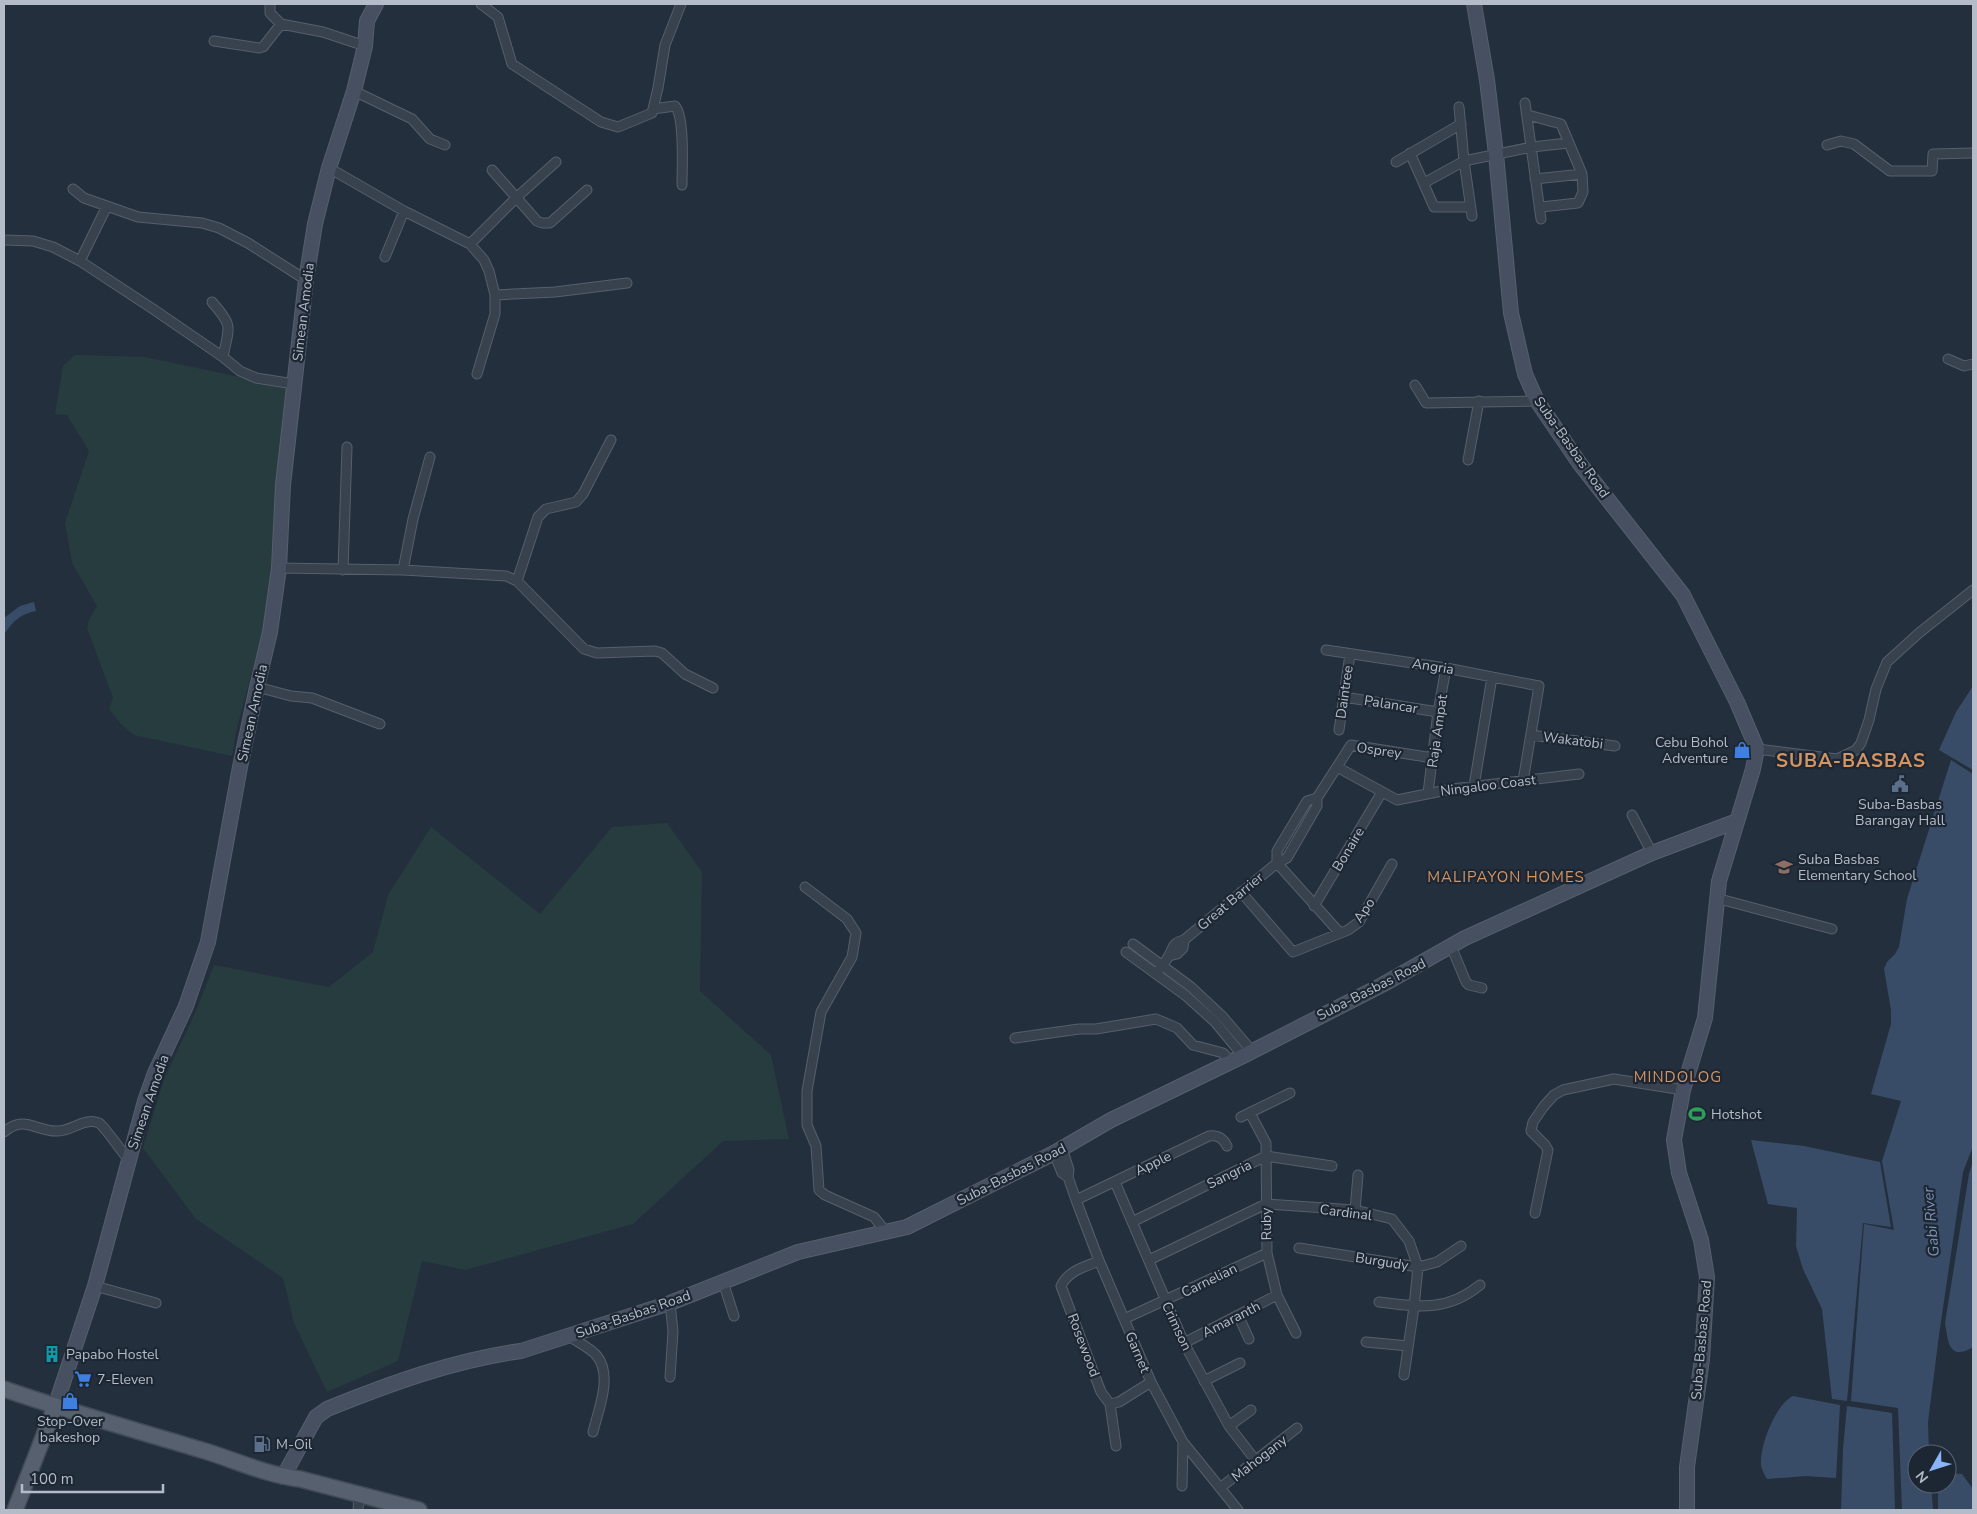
<svg xmlns="http://www.w3.org/2000/svg" width="1977" height="1514" font-family="'Nunito Sans',sans-serif">
	<rect width="100%" height="100%" fill="#242f3e"/>
	<path fill="#263c3f" d="M75,355L145,357L286,387L268,611L236,732L232,756L134,735L121,724L109,709L113,698L87,628L89,620L97,606L72,563L65,523L89,451L67,415L55,414L63,366Z
		M667,823L702,872L700,991L771,1055L789,1139L723,1141L633,1224L465,1270L422,1261L398,1361L327,1392L294,1323L283,1278L196,1219L143,1148L164,1079L196,1011L214,965L329,987L373,952L388,895L431,827L540,914L612,827Z"/>
	<path fill="#394c67" d="M34,602L36,611C21,614 14,620 5,633L4,631V618L20,606Z
		M1973,686V770L1939,750L1956,712Z
		M1951,760L1973,774V1146L1963,1172L1939,1335L1928,1422L1929,1454H1917V1484H1931L1933,1510H1902L1898,1408L1851,1401L1864,1224L1894,1230L1882,1161L1901,1101L1871,1094L1891,1024V1010L1884,969L1887,962L1895,954L1899,947L1907,899Z
		M1751,1140L1804,1146L1880,1162L1891,1227L1863,1223L1847,1401L1832,1399L1822,1309L1803,1269L1796,1246L1797,1208L1768,1204Z
		M1973,1161V1347C1949,1362 1948,1341 1945,1323L1969,1174Z
		M1793,1396L1840,1405L1836,1478L1806,1476L1767,1479C1764,1474 1760,1466 1761,1461C1761,1443 1776,1404 1793,1396Z
		M1847,1406L1892,1413L1895,1510H1841L1843,1449Z
		M1947,1473L1962,1474L1973,1489V1510H1938V1484H1947Z"/>
	<g fill="none" stroke-linecap="round" stroke-linejoin="round">
		<g stroke="#565f6c" stroke-width="11">
			<path id="street" d="M270,4V13L281,24L323,32L365,46
				M481,4L498,17L512,64L601,122L618,127L652,113L658,88L665,45L681,4
				M214,41L259,48L263,47L281,24
				M354,91L412,119L430,139L445,145
				M1525,103L1541,219
				M1459,107L1464,161L1472,216
				M653,109L675,106C685,117 682,168 682,185
				M1528,115L1561,124L1582,174L1583,192L1578,203L1541,207
				M1827,145L1841,141L1854,144L1890,171H1932L1933,154L1973,153
				M1410,153L1434,207H1469
				M1396,162L1461,124
				M329,168L404,211L470,244L484,260L489,271L495,295V314L477,374
				M492,170L537,221L542,223H550L587,190
				M1535,179L1582,174
				M1424,183L1464,161L1532,147L1568,143
				M73,189L84,198L138,217L202,223L219,228L248,243L306,280
				M4,240L33,241L53,247L80,261L153,309L223,357L240,371L256,378L294,384
				M470,244L517,197L556,162
				M385,257L404,211
				M80,261L107,206
				M495,295L555,292L627,283
				M212,302C234,327 229,326 223,357
				M1948,359L1964,366L1973,364
				M1415,385L1426,403L1537,401
				M1468,460L1479,401
				M279,568L403,570L506,576L517,581L584,649L597,653L655,651L662,653L685,674L713,688
				M343,570L347,447
				M403,570L413,519L430,457
				M517,581L538,517L546,509L576,502L583,494L611,440
				M1326,650L1446,668L1539,686L1523,781
				M257,687L291,696L312,698L380,724
				M1344,697L1438,712
				M1339,730L1350,654
				M1531,735L1615,746
				M1757,749L1837,759L1856,750L1861,743L1869,720L1876,689L1887,662L1919,633L1973,590
				M1337,767L1397,800L1452,789L1579,774
				M1474,786L1492,677
				M1428,793L1438,712L1446,668
				M1632,815L1652,853
				M1277,863L1339,932
				M1277,863V851L1307,801L1317,798
				M805,887L847,919L856,933L852,957L821,1012L807,1091V1125L816,1146L819,1190L825,1195L874,1217L886,1232
				M1241,892L1293,952L1348,930L1359,922L1392,864
				M1716,898L1832,929
				M1314,906L1382,792
				M1133,944L1191,987L1222,1016L1252,1051
				M1451,946L1466,982L1469,985L1482,988
				M1126,952L1185,995L1215,1022L1243,1056
				M1169,956L1177,954L1183,948L1184,940
				M1156,974C1160,968 1165,963 1168,957C1174,948 1171,943 1184,940L1277,863L1287,858L1317,806V798L1351,745L1433,758
				M1015,1038L1079,1029H1096L1156,1019L1177,1028L1193,1045L1223,1053L1231,1062
				M1250,1113L1266,1143L1267,1253L1277,1295L1296,1333
				M1241,1117L1290,1093
				M4,1132C25,1114 36,1132 58,1131C72,1131 84,1117 99,1123C105,1127 121,1151 128,1159
				M1062,1148L1069,1170L1068,1177L1076,1200L1098,1258L1151,1382L1183,1442L1238,1510
				M1054,1153L1062,1173L1068,1177
				M1115,1182L1184,1343L1229,1426L1256,1461
				M1076,1200L1209,1136C1218,1135 1223,1138 1227,1146
				M1355,1210L1358,1175
				M1535,1213L1548,1150L1545,1145L1531,1131L1533,1122L1544,1106L1554,1095L1563,1090L1614,1079L1683,1090
				M1132,1222L1266,1156L1332,1166
				M1299,1248L1418,1267L1437,1262L1461,1246
				M1149,1260L1266,1204L1355,1210L1392,1219L1409,1241L1418,1267L1414,1307L1404,1375
				M1099,1261C1084,1267 1068,1271 1061,1286L1101,1392L1110,1404L1116,1446
				M723,1282L734,1316
				M95,1286L156,1303
				M1379,1302C1418,1307 1447,1312 1480,1285
				M1238,1315L1249,1339
				M1124,1319L1267,1253
				M569,1336C576,1341 592,1349 597,1356C613,1376 598,1411 593,1432
				M1366,1342L1408,1346
				M1184,1343L1277,1295
				M670,1377L673,1331L670,1303
				M1204,1381L1240,1363
				M1110,1404L1119,1402L1151,1382
				M1229,1426L1251,1410
				M1182,1486L1183,1442
				M1220,1488L1297,1428
				M358,1510L359,1495"/>
		</g>
		<g stroke="#565f6c" stroke-width="16">
			<path id="secondary" d="M1474,4L1487,80L1496,154L1511,313L1525,374L1537,401L1580,464L1683,595L1737,702L1757,749L1753,769L1719,881L1705,1018L1683,1090L1674,1140L1679,1173L1701,1240L1707,1277L1702,1359L1687,1467V1510
				M55,1407L95,1286L145,1101L155,1073L186,1006L208,942L240,767L257,687L270,632L279,568L283,485L306,280L315,224L329,168L354,91L365,46L367,21L376,4
				M283,1477L316,1417L327,1409C389,1384 454,1360 521,1351L670,1303L798,1252L907,1227L1054,1153L1111,1120L1243,1056L1382,985L1465,938L1652,853L1737,821"/>
		</g>
		<g stroke="#414a57" stroke-width="18">
			<path id="primary" d="M4,1389C70,1412 138,1431 205,1451C237,1461 267,1475 300,1479L419,1510
				M15,1510L55,1407"/>
		</g>
		<use href="#street" stroke="#38414e" stroke-width="9"/>
		<use href="#secondary" stroke="#465061" stroke-width="14"/>
		<use href="#primary" stroke="#56606e" stroke-width="15"/>
	</g>
	<defs>
		<g id="shop-bare" transform="scale(1.35)"><path d="M-5-2.5h2.3a2.7 3.5 0 0 1 5.4 0H5L5.5 6h-11ZM-1.5-2.5h3a1.5 2.3 0 0 0-3 0Z" fill="#3f7fe0" stroke="#1d2633" stroke-width="2.5" paint-order="stroke"/></g>
		<g id="civic-bare" transform="scale(1.35)"><path d="M-.6-6.5H3V-4.5H.6V-3L4-1V1h2V6H-6V1h2V-1L-.6-3ZM-1.2 2.5V6h2.4V2.5Z" fill="#5c6f8a" stroke="#1d2633" stroke-width="2.5" paint-order="stroke"/></g>
		<g id="school-bare" transform="scale(1.35)"><path d="M0-5L7-2L0 1L-7-2ZM-4 1L0 2.5L4 1V4Q0 6-4 4Z" fill="#8d6e63" stroke="#1d2633" stroke-width="2.5" paint-order="stroke"/></g>
		<g id="stadium-bare" transform="scale(1.35)"><path d="M0-5a6.5 5 0 1 0 0 10a6.5 5 0 1 0 0-10ZM-3.5-1.8h7v3.6h-7Z" fill="#2e9e5b" stroke="#1d2633" stroke-width="2.5" paint-order="stroke"/></g>
		<g id="building-bare" transform="scale(1.35)"><path d="M-4-6H4V6H1V3H-1V6H-4ZM-2.5-4.3h1.7v1.8h-1.7ZM.8-4.3h1.7v1.8H.8ZM-2.5-1h1.7V.8h-1.7ZM.8-1h1.7V.8H.8Z" fill="#0f9aa8" stroke="#1d2633" stroke-width="2.5" paint-order="stroke"/></g>
		<g id="supermarket-bare" transform="scale(1.35)"><path d="M-6-5.5h2.5l.6 2H6L4.5 2H-2.5L-4.4-4H-6ZM-1.5 3.2a1.3 1.3 0 1 0 .1 0ZM3 3.2a1.3 1.3 0 1 0 .1 0Z" fill="#3f7fe0" stroke="#1d2633" stroke-width="2.5" paint-order="stroke"/></g>
		<g id="fuel-bare" transform="scale(1.35)"><path d="M-5.5-6h7V0h2V4h1.3V-2.5L3-4.5l.8-.8L6-3V5H2.5V1h-1V6h-7ZM-4.2-4.7v3.2H.2V-4.7Z" fill="#5c6f8a" stroke="#1d2633" stroke-width="2.5" paint-order="stroke"/></g>
	</defs>
	<g fill-rule="evenodd">
		<use href="#shop-bare" x="1742" y="750"/>
		<use href="#civic-bare" x="1900" y="784"/>
		<use href="#school-bare" x="1784" y="867"/>
		<use href="#stadium-bare" x="1697" y="1114"/>
		<use href="#building-bare" x="52" y="1354"/>
		<use href="#supermarket-bare" x="83" y="1379"/>
		<use href="#shop-bare" x="70" y="1401"/>
		<use href="#fuel-bare" x="262" y="1444"/>
	</g>
	<g text-anchor="middle" stroke-width="4.5" stroke-linejoin="round" paint-order="stroke">
		<g font-size="14" fill="#b4bcc9" stroke="#1d2633">
			<text transform="translate(303 312) rotate(-83)" y="5">Simean Amodia</text>
			<text transform="translate(1572 447) rotate(55)" y="5">Suba-Basbas Road</text>
			<text transform="translate(1433 666) rotate(9)" y="5">Angria</text>
			<text transform="translate(1344 692) rotate(-82)" y="5">Daintree</text>
			<text transform="translate(1391 704) rotate(9)" y="5">Palancar</text>
			<text transform="translate(252 713) rotate(-78)" y="5">Simean Amodia</text>
			<text transform="translate(1437 731) rotate(-82)" y="5">Raja Ampat</text>
			<text transform="translate(1573 740) rotate(7)" y="5">Wakatobi</text>
			<text transform="translate(1379 750) rotate(8)" y="5">Osprey</text>
			<text transform="translate(1488 785) rotate(-7)" y="5">Ningaloo Coast</text>
			<text transform="translate(1348 849) rotate(-59)" y="5">Bonaire</text>
			<text transform="translate(1230 901) rotate(-40)" y="5">Great Barrier</text>
			<text transform="translate(1364 910) rotate(-56)" y="5">Apo</text>
			<text transform="translate(1371 989) rotate(-27)" y="5">Suba-Basbas Road</text>
			<text transform="translate(148 1102) rotate(-71)" y="5">Simean Amodia</text>
			<text transform="translate(1153 1163) rotate(-26)" y="5">Apple</text>
			<text transform="translate(1011 1174) rotate(-27)" y="5">Suba-Basbas Road</text>
			<text transform="translate(1229 1174) rotate(-26)" y="5">Sangria</text>
			<text transform="translate(1346 1212) rotate(7)" y="5">Cardinal</text>
			<text transform="translate(1266 1224) rotate(-91)" y="5">Ruby</text>
			<text transform="translate(1382 1261) rotate(9)" y="5">Burgudy</text>
			<text transform="translate(1209 1280) rotate(-26)" y="5">Carnelian</text>
			<text transform="translate(633 1314) rotate(-19)" y="5">Suba-Basbas Road</text>
			<text transform="translate(1231 1319) rotate(-27)" y="5">Amaranth</text>
			<text transform="translate(1177 1326) rotate(65)" y="5">Crimson</text>
			<text transform="translate(1701 1340) rotate(-85)" y="5">Suba-Basbas Road</text>
			<text transform="translate(1084 1345) rotate(69)" y="5">Rosewood</text>
			<text transform="translate(1138 1352) rotate(67)" y="5">Garnet</text>
			<text transform="translate(1259 1458) rotate(-38)" y="5">Mahogany</text>
		</g>
		<g font-size="14" fill="#b4bcc9" stroke="#1d2633" text-anchor="start">
			<text x="1728" y="747" text-anchor="end">Cebu Bohol<tspan x="1728" dy="16">Adventure</tspan></text>
			<text x="1900" y="809" text-anchor="middle">Suba-Basbas<tspan x="1900" dy="16">Barangay Hall</tspan></text>
			<text x="1798" y="864">Suba Basbas<tspan x="1798" dy="16">Elementary School</tspan></text>
			<text x="1711" y="1119">Hotshot</text>
			<text x="66" y="1359">Papabo Hostel</text>
			<text x="97" y="1384">7-Eleven</text>
			<text x="70" y="1426" text-anchor="middle">Stop-Over<tspan x="70" dy="16">bakeshop</tspan></text>
			<text x="276" y="1449">M-Oil</text>
		</g>
		<g font-size="15" letter-spacing="1" fill="#d59563" stroke="#1d2633">
			<text x="1506" y="882">MALIPAYON HOMES</text>
			<text x="1678" y="1082">MINDOLOG</text>
		</g>
		<g font-size="15" font-style="italic" fill="#7c92b1" stroke="#1d2633">
			<text transform="translate(1931 1222) rotate(-95)" y="5">Gabi River</text>
		</g>
		<g font-size="19" font-weight="bold" letter-spacing="1" fill="#d59563" stroke="#1d2633">
			<text x="1851" y="767">SUBA-BASBAS</text>
		</g>
	</g>
	<rect width="1977" height="1514" fill="none" stroke="#b4bcc9" stroke-width="10"/>
	<g transform="translate(1932 1469) rotate(231)"><circle r="24" fill="#1d2633" stroke="#59626f"/>
	<path d="M0-4L9 19L0 12L-9 19Z" fill="#8ab4f8"/>
	<text y="-8" font-size="14" font-weight="bold" text-anchor="middle" fill="#b4bcc9">N</text>
	</g>
	<path d="M22 1484v8h141v-8" fill="none" stroke="#b4bcc9" stroke-width="2.5"/>
	<text x="30" y="1484" font-size="15" fill="#b4bcc9" stroke="#1d2633" stroke-width="4" paint-order="stroke">100 m</text>
</svg>
